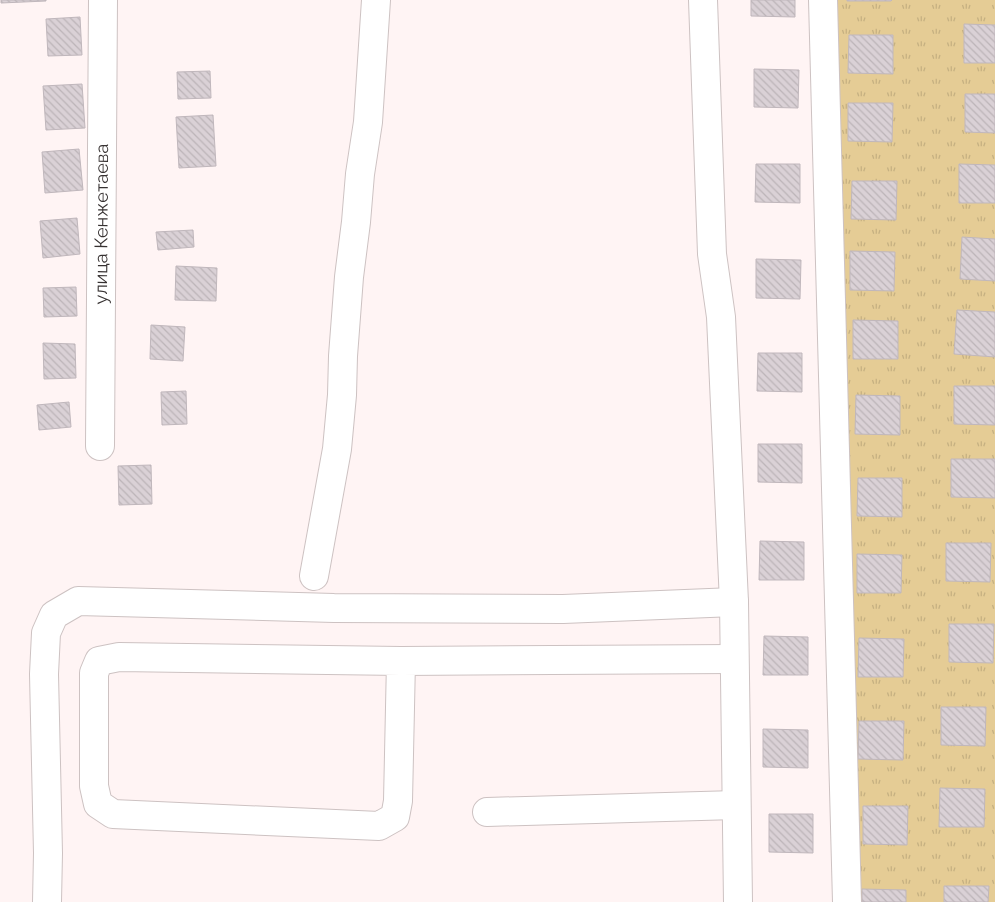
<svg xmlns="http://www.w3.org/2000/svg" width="995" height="902" font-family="Raleway,sans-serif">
	<defs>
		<pattern id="grass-tufts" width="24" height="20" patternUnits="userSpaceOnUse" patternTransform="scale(1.25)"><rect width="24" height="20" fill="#e5cc95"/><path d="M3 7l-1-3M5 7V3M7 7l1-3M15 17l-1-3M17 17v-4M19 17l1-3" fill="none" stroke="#c5b081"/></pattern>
		<pattern id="building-back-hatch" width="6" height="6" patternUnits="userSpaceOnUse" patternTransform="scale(1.25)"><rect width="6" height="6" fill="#dad1d6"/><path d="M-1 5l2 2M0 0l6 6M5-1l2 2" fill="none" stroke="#bcb4b8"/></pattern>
	</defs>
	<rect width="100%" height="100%" fill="#fff4f4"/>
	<path fill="url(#grass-tufts)" d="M834,0H995V902H858Z"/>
	<path fill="url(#building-back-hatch)" stroke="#c0b7bc" d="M1,0H46V1L1,3Z
		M751,0H795V17L751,16Z
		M847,0H892L891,1H847Z
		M80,17L82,55L48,56L46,19Z
		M964,24L995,25V63H964Z
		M849,35H893V74L848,73Z
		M754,69L799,70L798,108L754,107Z
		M210,71L211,98L178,99L177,72Z
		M82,84L85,128L46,130L43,86Z
		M965,94H995V133L965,132Z
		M848,103H893L892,142L848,141Z
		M213,115L216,166L179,168L176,117Z
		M79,149L83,190L45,193L42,152Z
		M756,164H800V203L755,202Z
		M959,164L995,165V203H959Z
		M852,181H897L896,220L851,219Z
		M77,218L80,254L43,258L40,221Z
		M193,230L194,247L158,250L156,232Z
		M962,237L995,239V281L960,279Z
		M850,251L895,252L894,291L850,290Z
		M756,259L801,260L800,299L756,298Z
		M176,266L217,268L216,301L175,300Z
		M76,287L77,316L44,317L43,288Z
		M957,310L995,312V357L954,354Z
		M853,320L898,321V359H853Z
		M151,325L185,327L183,361L150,359Z
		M43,343L75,344L76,378L44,379Z
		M758,353H802V392L757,391Z
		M954,386H995V425L954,424Z
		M186,391L187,424L162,425L161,392Z
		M856,395L900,396V435L855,434Z
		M69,402L71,427L39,430L37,405Z
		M758,444H802V483L758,482Z
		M951,459H995V498L951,497Z
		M151,465L152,504L119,505L118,466Z
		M858,478H902V517L857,516Z
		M760,541L804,542V580H759Z
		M946,543H991L990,582L946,581Z
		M857,554L902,555L901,593H857Z
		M949,624H994L993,663L949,662Z
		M764,636L808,637V675H763Z
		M859,638L904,639L903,677H858Z
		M941,707H986L985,746L941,745Z
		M859,721H904L903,760L858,759Z
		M763,729L808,730V768L763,767Z
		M940,788L985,789L984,827H939Z
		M863,806H908L907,845L863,844Z
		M769,814H813V853L769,852Z
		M944,886H989L988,902H944Z
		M862,889L906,890V902H862Z"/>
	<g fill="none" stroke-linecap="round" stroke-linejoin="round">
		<g stroke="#cdc2c2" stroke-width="30">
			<g id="minor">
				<path d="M703,0L712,254L721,317L734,602L738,902"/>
				<path d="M823,0L847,902"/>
				<path id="s1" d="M100,446L103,0"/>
				<path d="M314,576L337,449L342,395L343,356L349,277L356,222L360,174L368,122L376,0"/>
				<path d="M401,661L398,801L395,817L379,826L113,814L98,804L94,786V673L99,661L119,657L401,661L734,659"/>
				<path d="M487,812L736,805"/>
				<path d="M47,902L48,853L44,674L46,633L54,615L78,601L334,608L563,609L734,602"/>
			</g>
		</g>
		<use href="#minor" stroke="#fff" stroke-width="28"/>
	</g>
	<g text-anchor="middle" stroke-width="4" stroke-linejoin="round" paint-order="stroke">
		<g font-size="18" fill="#373232" stroke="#fff4f4">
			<text dy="6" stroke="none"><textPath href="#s1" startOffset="222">улица Кенжетаева</textPath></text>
		</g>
	</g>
</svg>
